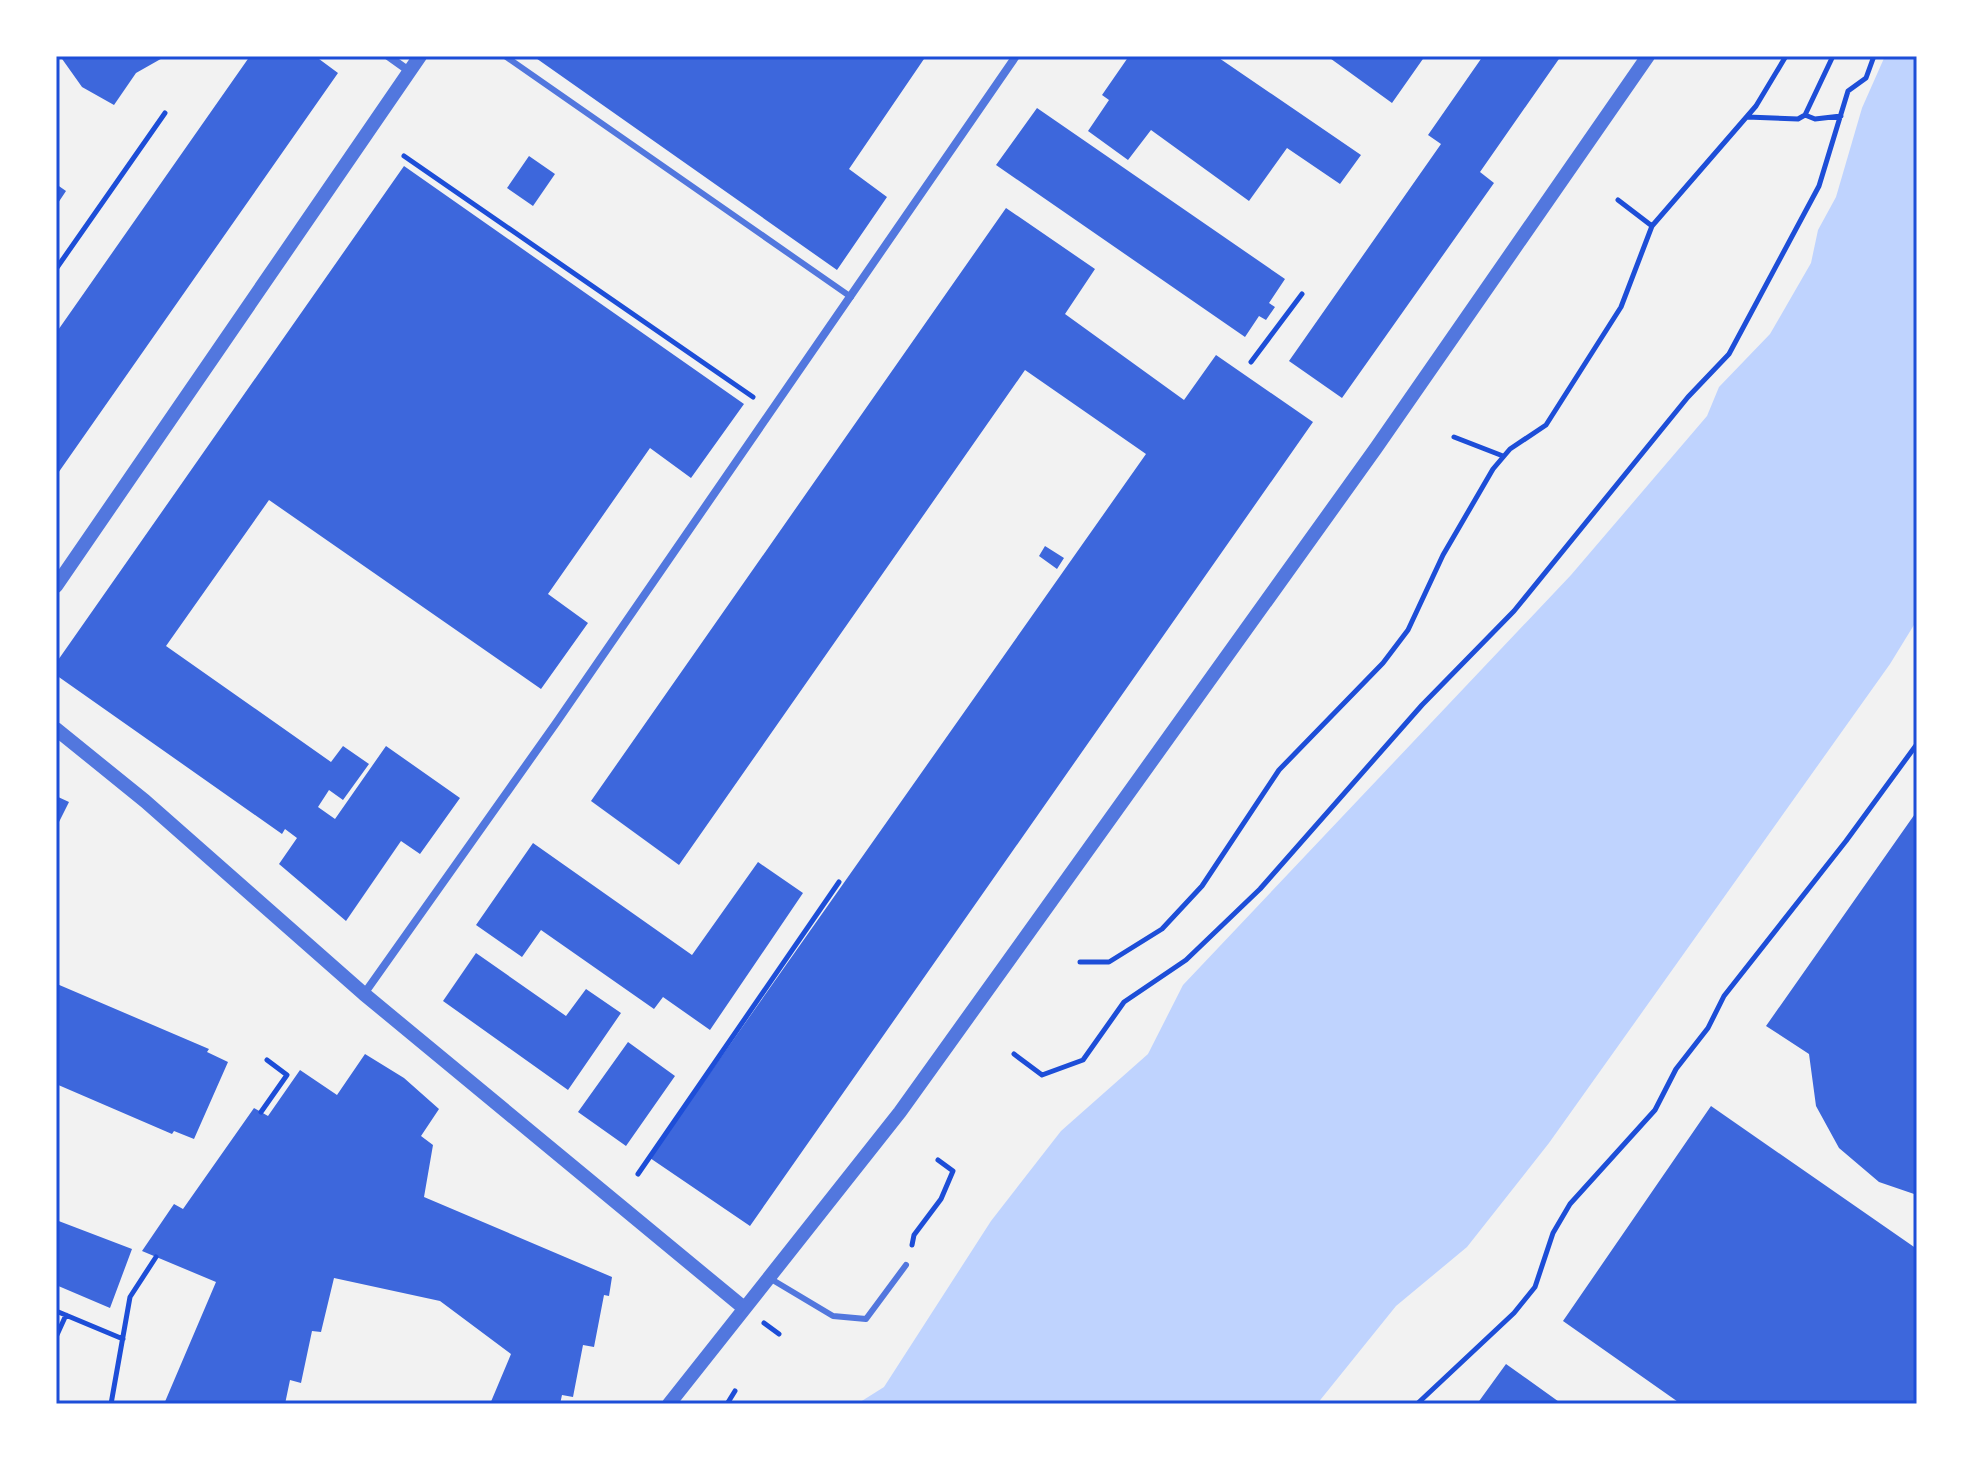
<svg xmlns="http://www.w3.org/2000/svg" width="1973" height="1460" font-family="Arial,sans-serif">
	<rect width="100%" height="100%" fill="#f2f2f2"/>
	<path fill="#bfd3fe" d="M1885,56H1917V620L1890,664L1549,1143L1467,1247L1396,1306L1317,1404H857L884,1387L991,1221L1061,1131L1148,1054L1183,985L1571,575L1707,416L1719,387L1770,334L1811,263L1818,230L1836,197L1862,108Z"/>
	<path fill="#3d67dc" d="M60,56H166L136,73L114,105L82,87Z
		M250,56H315L338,73L56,476V333Z
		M533,56H926L849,169L887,197L837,270Z
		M1129,56H1216L1361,155L1340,184L1287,148L1249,201L1151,130L1128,160L1088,131L1109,100L1102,95Z
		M1327,56H1425L1392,103Z
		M1483,56H1561L1480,172L1494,183L1342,398L1289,361L1441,144L1428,135Z
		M1037,108L1285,279L1269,303L1275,307L1266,320L1259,316L1245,337L996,165Z
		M529,156L555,174L533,206L507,188Z
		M404,166L744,404L691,478L650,448L548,594L588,623L541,689L269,500L166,646L331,762L343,746L369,764L343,800L329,790L318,807L335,819L386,746L460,798L420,854L401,841L346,921L279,864L297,838L285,829L282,834L56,675V663Z
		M56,184L66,191L56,206Z
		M1006,208L1095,269L1065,314L1184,400L1216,355L1313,422L750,1226L650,1158L1146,454L1025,370L679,865L591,801Z
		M1045,546L1064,558L1057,569L1039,556Z
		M56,796L69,802L56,828Z
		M1917,811V1195L1879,1182L1839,1148L1816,1106L1809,1054L1766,1026Z
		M533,843L692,955L758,862L803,893L710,1030L663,997L654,1009L541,930L522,957L476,925Z
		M476,953L566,1016L586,989L621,1013L568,1090L443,1001Z
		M57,984L209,1049L207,1052L228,1062L194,1139L174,1131L172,1134L56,1084Z
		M628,1042L675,1076L626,1146L578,1112Z
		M365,1054L404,1078L439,1109L421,1136L433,1145L424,1197L612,1277L609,1296L604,1295L594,1347L583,1345L573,1397L562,1395L560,1404H490L511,1354L440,1301L334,1278L321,1332L312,1331L301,1383L290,1380L285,1404H164L216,1282L142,1251L174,1204L183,1209L254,1108L268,1116L300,1070L337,1095Z
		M1711,1106L1917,1249V1404H1681L1563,1321Z
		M56,1220L132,1249L110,1308L56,1285Z
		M1506,1364L1562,1404H1477Z"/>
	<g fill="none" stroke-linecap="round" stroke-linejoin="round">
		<path stroke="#1d4ed8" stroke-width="5" d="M1805,115L1815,119L1841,116
			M1747,117L1798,119L1805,115L1833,56
			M404,156L753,397
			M1618,200L1652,226
			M56,269L165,113
			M1251,362L1302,294
			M1454,437L1503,456
			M1080,962H1109L1162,929L1202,886L1279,770L1383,663L1408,630L1443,555L1493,469L1510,449L1546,425L1621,307L1652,226L1756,106L1786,56
			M1014,1054L1042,1075L1083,1060L1124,1002L1186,960L1260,889L1422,705L1514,611L1688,397L1729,354L1819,186L1848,91L1866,78L1874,56
			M261,1112L287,1075L267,1060
			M638,1174L839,882
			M912,1245L914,1235L941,1199L953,1171L938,1160
			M56,1311L123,1339
			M764,1323L779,1334
			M56,1337L66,1315
			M111,1404L130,1297L156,1257
			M727,1404L735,1391
			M1417,1404L1514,1313L1535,1287L1553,1233L1570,1204L1655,1110L1676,1069L1708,1028L1724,996L1846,841L1917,744"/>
		<path stroke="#5277de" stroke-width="6" d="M505,56L851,297
			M771,1279L833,1316L866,1319L906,1265"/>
		<path stroke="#5277de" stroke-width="8" d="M388,56L409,71
			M364,994L556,723L1016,56"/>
		<path stroke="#5277de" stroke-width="14" d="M56,586L420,56
			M56,729L145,801L364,994L744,1308
			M669,1404L900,1112L1376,448L1648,56"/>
	</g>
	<rect width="1973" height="1460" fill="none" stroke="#ffffff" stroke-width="116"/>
	<rect x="58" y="58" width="1857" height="1344" fill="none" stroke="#1d4ed8" stroke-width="3"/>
</svg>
